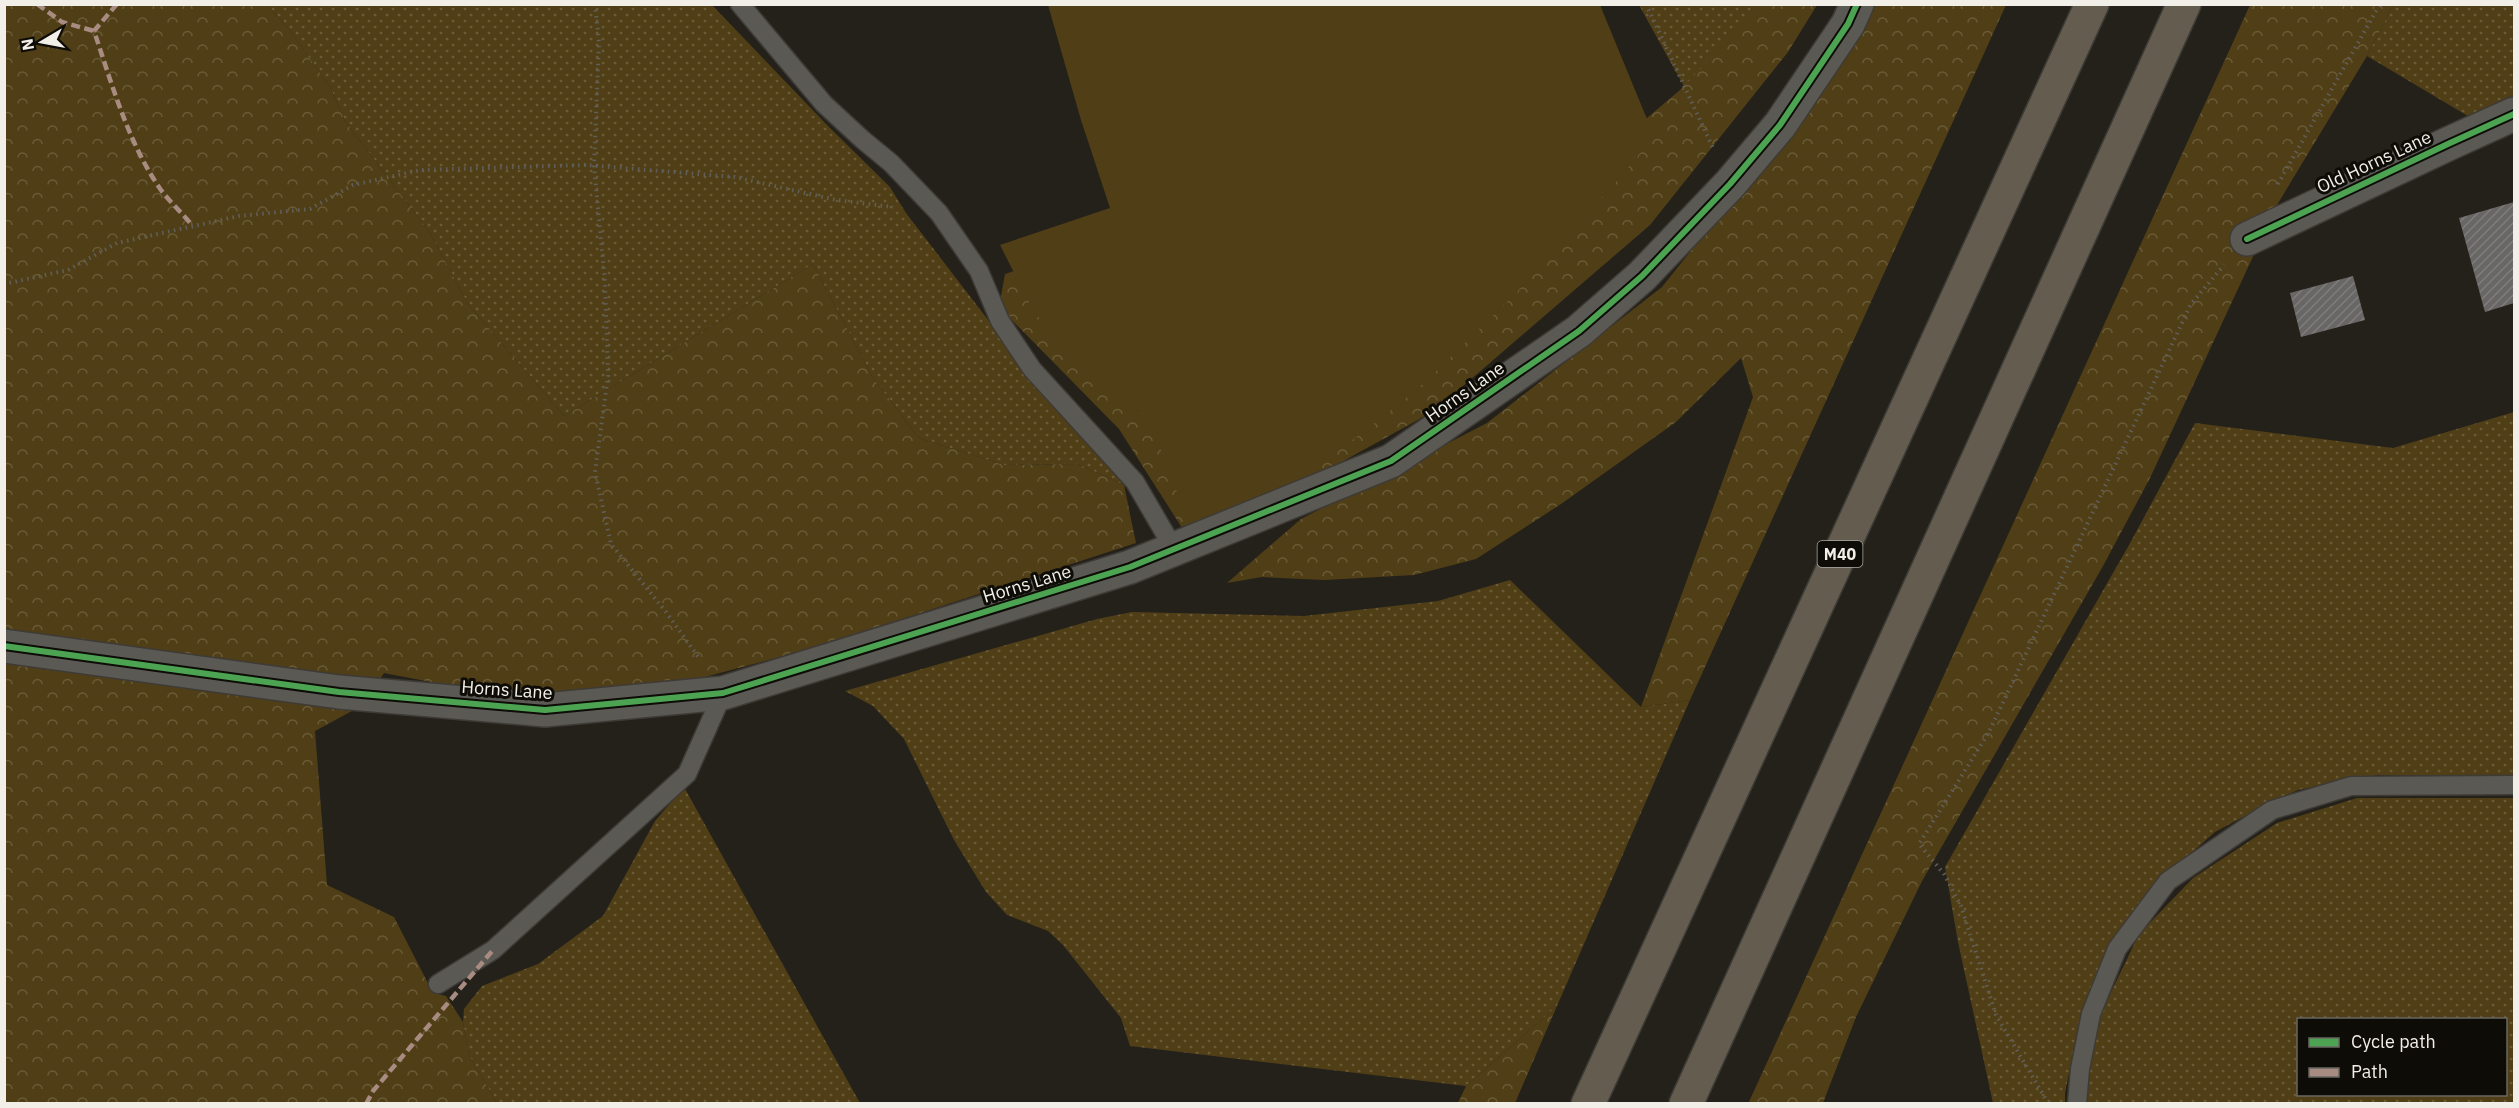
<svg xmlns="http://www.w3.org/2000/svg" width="2519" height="1108" font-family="'IBM Plex Sans',sans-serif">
	<defs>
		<pattern id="grass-dots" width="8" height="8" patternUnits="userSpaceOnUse" patternTransform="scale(1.5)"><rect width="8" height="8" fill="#503f16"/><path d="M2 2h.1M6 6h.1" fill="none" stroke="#6a5b38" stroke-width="1.8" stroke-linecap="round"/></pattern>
		<pattern id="forest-crowns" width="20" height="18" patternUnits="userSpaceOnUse" patternTransform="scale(1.5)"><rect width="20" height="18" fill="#503f16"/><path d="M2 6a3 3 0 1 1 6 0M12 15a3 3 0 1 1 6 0" fill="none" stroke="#6a5b38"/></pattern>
		<pattern id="building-hatch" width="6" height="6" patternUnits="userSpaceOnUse" patternTransform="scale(1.5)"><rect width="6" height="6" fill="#696666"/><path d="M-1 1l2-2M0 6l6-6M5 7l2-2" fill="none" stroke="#7f7c7c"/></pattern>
	</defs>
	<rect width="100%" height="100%" fill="#24211a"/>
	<path fill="url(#grass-dots)" fill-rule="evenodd" d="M267,5H712L828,126L890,187L906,213L1015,355L1078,425L1124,485L1078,464L1004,465L919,438L873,378L813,264L564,416L468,304L430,233L345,121L330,87L288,28Z
		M1639,5H1769L1691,99Z
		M2393,5H2514V105L2478,122L2367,56Z
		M2514,412V777L2377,775L2298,790L2267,804L2215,832L2164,877L2113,942L2079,1022L2065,1093V1103H1993L1958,942L1945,867L2129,545L2195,423L2393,448Z
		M1510,580L1641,707L1690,700L1557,1006L1466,1086L1130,1046L1121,1018L1063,945L1048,931L1007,915L986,892L954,840L904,739L873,706L845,691L1097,619L1132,612L1304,616L1438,601Z
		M684,787L860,1103H497L469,1055L463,1022L464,1009L482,986L538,964L603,916L655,821Z
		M2357,798H2514V1103L2083,1104L2084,1084L2100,1015L2139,934L2193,878L2277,823ZM2298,1020H2506V1094H2298Z"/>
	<path fill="url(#forest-crowns)" d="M5,5H267L288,28L330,87L345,121L430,233L468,304L564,416L813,264L873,378L919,438L1004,465L1078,464L1124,485L1136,543L810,649L656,690L494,694L384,673L363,705L315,731L327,885L394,917L433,993L446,996L463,1022L469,1055L497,1103L5,1104Z
		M1761,5H1817L1788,52L1650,225L1434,411L1271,501L1184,531L1119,429L999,307L1005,274L1137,231L1541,208L1680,90Z
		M1864,5H2006L1690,700L1641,707L1753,397L1741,358L1676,422L1561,504L1476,559L1414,575L1325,580L1262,577L1227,583L1301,519L1487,423L1662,287L1814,96Z
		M2250,5H2393L2367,56L2277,205L2150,478L2103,566L1922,881L1856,1017L1823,1103L1748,1104Z
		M1557,1006L1515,1103H1458L1466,1086Z"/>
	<path fill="#503f16" d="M1048,5H1600L1654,136L1622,175L1514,295L1424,383L1370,427L1317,466L1235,515L1176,533L1184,526L1185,513L1156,437L1145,415L1106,388L1062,351L1032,308L1000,245L1110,208L1081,120Z"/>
	<path fill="url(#building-hatch)" d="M2514,202V303L2485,312L2459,218Z
		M2353,276L2365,320L2301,337L2290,293Z"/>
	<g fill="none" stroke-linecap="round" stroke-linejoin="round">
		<g stroke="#3e3b37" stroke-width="21">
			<path id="service" d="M740,4L824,104L863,140L891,163L939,213L979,271L1000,321L1032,369L1135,482L1174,549
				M438,984L493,950L687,774L723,693
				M2077,1104L2080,1069L2091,1014L2117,949L2168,881L2272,810L2351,786L2514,785"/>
		</g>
		<g stroke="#3e3b37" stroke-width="36">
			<path id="minor" d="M2247,239L2450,143L2514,114"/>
		</g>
		<g stroke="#3e3b37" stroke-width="36">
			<path id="tertiary" d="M4,646L339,692L545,710L723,693L1130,567L1391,461L1579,331L1642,276L1730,184L1780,125L1848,24L1857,4"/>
		</g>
		<g stroke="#3e3b37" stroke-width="36">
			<path id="motorway" d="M1588,1104L2092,4
				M1686,1104L2184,4"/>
		</g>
		<path stroke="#615f5b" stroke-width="4" stroke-dasharray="1.5 4.5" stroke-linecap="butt" d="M595,4L599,42L594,166L605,282L608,376L595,472L611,544L666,612L699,658
			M1646,4L1713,148
			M2278,184L2380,4
			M4,281L9,283L68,270L117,243L239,216L310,209L353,185L421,170L586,165L735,177L836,200L893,207
			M2048,1103L1996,1015L1961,906L1944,874L1919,844L1989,732L2191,304L2224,265"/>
		<use href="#service" stroke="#5b5954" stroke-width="18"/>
		<use href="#minor" stroke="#5b5954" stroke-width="33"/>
		<use href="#tertiary" stroke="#5b5954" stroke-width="33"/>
		<use href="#motorway" stroke="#645d4f" stroke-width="33"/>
		<path stroke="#a88b81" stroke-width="4.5" stroke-dasharray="9 4.5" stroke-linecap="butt" d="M37,4L62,22L94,31
			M117,4L94,31C112,84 128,143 161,190C170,202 182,213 192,225
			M366,1104L373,1091L493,950"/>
		<g stroke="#0e0c07" stroke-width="10">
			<path id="cycleway" d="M2247,239L2450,143L2514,114
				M4,646L339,692L545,710L723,693L1130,567L1391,461L1579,331L1642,276L1730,184L1780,125L1848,24L1857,4"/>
		</g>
		<use href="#cycleway" stroke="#4ca352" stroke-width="6"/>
	</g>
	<g text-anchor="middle" stroke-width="6" stroke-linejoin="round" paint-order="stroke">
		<rect fill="#0e0c07" stroke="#aeaba4" stroke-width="1.5" x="1817.5" y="541" width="45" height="26" rx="4.5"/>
		<g font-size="16" font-weight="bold" fill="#f2efe8">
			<text x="1840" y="560">M40</text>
		</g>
		<g font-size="18" fill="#f2efe8" stroke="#0e0c07">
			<text transform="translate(2374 162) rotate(-25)" y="6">Old Horns Lane</text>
			<text transform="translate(1465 392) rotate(-35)" y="6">Horns Lane</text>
			<text transform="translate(1027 584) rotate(-17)" y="6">Horns Lane</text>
			<text transform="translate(507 690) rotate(4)" y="6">Horns Lane</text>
		</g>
	</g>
	<rect width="2519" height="1108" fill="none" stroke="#f2efe8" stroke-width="12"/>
	<rect x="2297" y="1018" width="210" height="78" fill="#0e0c07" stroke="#696761" stroke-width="1.5"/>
	<rect x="2309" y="1038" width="30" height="9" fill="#4ca352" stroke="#696761" stroke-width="1.5"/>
	<text x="2351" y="1048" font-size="18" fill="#f2efe8">Cycle path</text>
	<rect x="2309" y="1068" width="30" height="9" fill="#a88b81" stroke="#696761" stroke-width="1.5"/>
	<text x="2351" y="1078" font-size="18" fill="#f2efe8">Path</text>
	<g transform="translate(42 42) rotate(260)" stroke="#0e0c07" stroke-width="4.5" paint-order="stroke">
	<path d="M0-4.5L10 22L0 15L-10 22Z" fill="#f2efe8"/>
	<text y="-9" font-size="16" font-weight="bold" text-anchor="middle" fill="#f2efe8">N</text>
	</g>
</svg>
